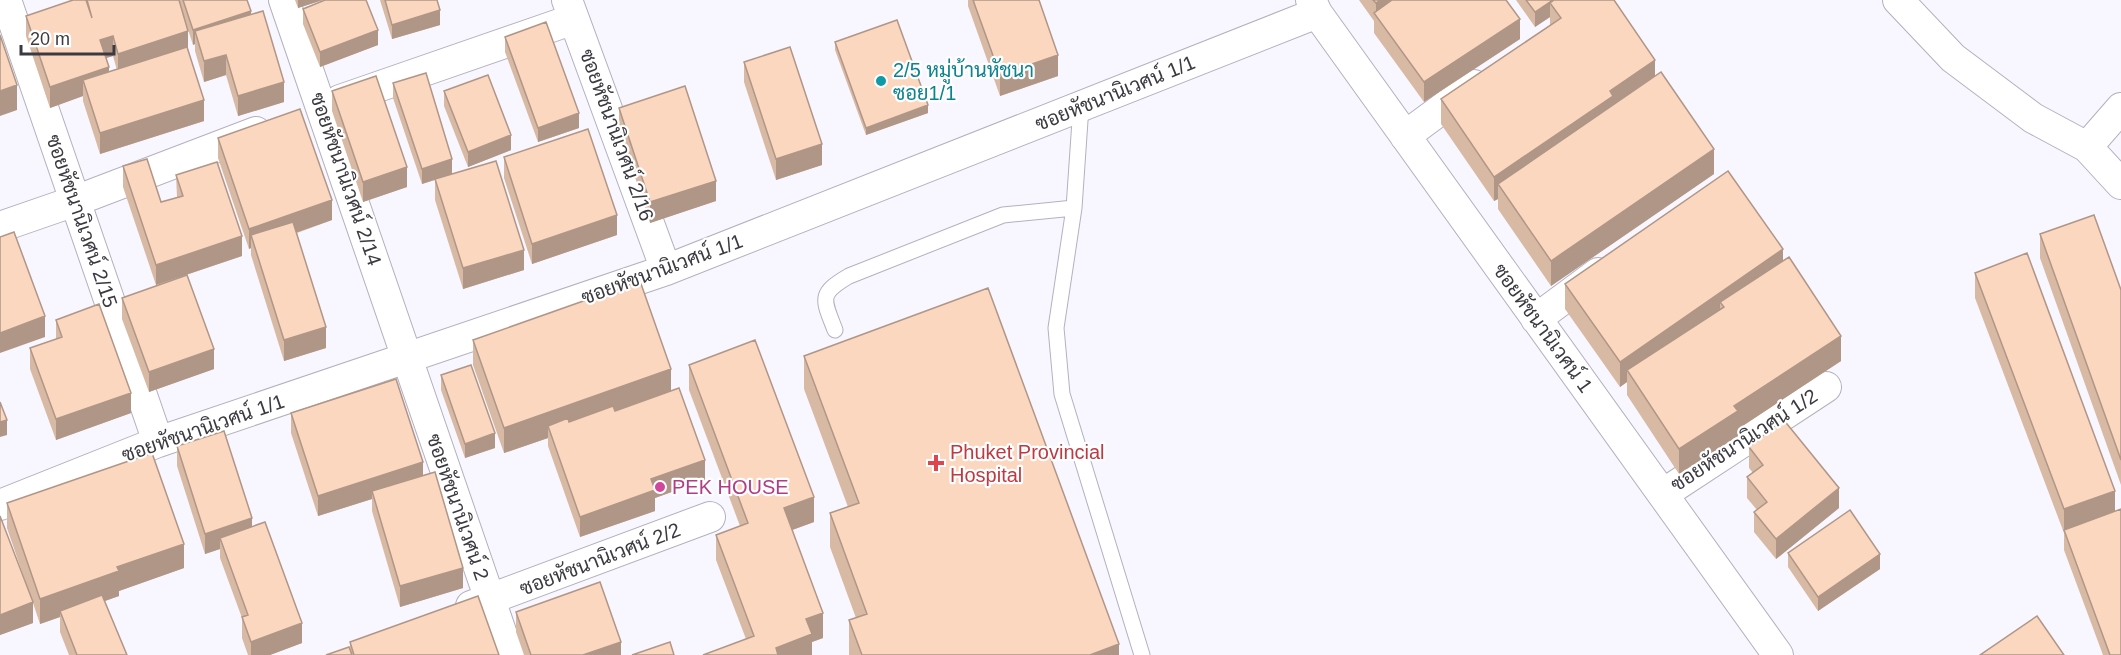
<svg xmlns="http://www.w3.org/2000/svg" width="2121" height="655" font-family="Arial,Sarabun,sans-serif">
	<rect width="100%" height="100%" fill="#f8f6ff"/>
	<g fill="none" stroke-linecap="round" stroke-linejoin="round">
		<g stroke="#b4b1bf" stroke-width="17">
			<path id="service" d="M1081,106L1074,208L1056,328L1062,394L1142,655
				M835,330C823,299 818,294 849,276L1003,215L1074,208"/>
		</g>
		<g stroke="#b4b1bf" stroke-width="32">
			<path id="minor" d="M6,0L158,442
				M284,0L509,655
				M567,0L666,270
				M1311,0L1317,13L1778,655
				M1898,0L1953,58L2033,118L2087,147L2121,184
				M340,100L574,19
				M1405,136L1474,85
				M2087,147L2121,108
				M0,227L75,201L256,132
				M1536,319L1598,273
				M1663,494L1826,387
				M0,505L158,442L666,270L1317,13
				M471,606L710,517"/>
		</g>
		<use href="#service" stroke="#fff" stroke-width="15"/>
		<use href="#minor" stroke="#fff" stroke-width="30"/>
	</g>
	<path fill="#d8b9a4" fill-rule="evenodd" d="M73,0H247L251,14L284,102L238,116L226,75L204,82L195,51V44L193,45L186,23L188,52L204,121L100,154L83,101V96L50,108L26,36V16ZM113,56L117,70L109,72L106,58Z
		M295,0H323L298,8Z
		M380,0H437L440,25L392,39Z
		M968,0H1039L1058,76L1000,96L968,6Z
		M1359,0H1506L1520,39L1424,102L1374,33V21Z
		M1516,0H1614L1655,76L1714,174L1551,286L1498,209V199L1494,201L1441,124V99L1550,25V17L1535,27Z
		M303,9L378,45L320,67L303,24Z
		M505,37L579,128L538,142L505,52Z
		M835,42L928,113L866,135L835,50Z
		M744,62L822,165L776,180L744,82Z
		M393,83L452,174L524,270L463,289L435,200V180L422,184L393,98Z
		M332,91L407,187L363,202L332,111Z
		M444,91L511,150L468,167L444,106Z
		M619,108L716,201L650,223L619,128Z
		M218,138L332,220L297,233L326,348L284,361L251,255V248L249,249L218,158Z
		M504,157L617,235L532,264L504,178Z
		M123,166L161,202L177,197L176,175L242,256L156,285L123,187Z
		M2040,234L2121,290V485L2040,258Z
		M1783,261L1841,361L1738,429V436L1679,474L1627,395V382L1620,387L1565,309V284Z
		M1975,273L2115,511L2121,655H2103L2064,550V533L1975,298Z
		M122,298L214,369L149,392L122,319Z
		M56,320L131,413L56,440L30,369V348L56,339Z
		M473,340L671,391L705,480L655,498V511L580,537L548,446V438L504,453L473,365Z
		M804,356L1119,655H849V620L856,618L830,547V513L848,507L804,389Z
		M689,365L814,522L792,530L823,638L812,642V655L746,639L716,560V535L740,526L689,390Z
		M441,375L495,448L465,458L441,390Z
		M291,413L423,476L463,588L400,607L372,511V499L318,516L291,433Z
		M177,446L252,527L302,643L270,655H248L242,638V618L220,558V549L205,554L177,466Z
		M1749,447L1839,508L1776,559L1754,532V512L1757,510L1747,498V477L1753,473L1749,468Z
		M7,503L184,568L119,591V596L105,601L127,655H69L60,632V617L40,624L33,603V623L0,635V516L32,601L7,528Z
		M1788,553L1880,569L1818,611L1788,567Z
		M516,612L621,655H524L516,632Z
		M350,642L499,655H326L350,650Z"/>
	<path fill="#b09686" d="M298,0H323L298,8Z
		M1381,0H1410L1376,16V3Z
		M1553,0L1550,3V17L1535,27V12Z
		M440,10V25L392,39V25Z
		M251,11V26L195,31V44L193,45V30Z
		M1520,19V39L1424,102V82Z
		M378,30V45L320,67V52Z
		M188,31V52L118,74V54Z
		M113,36V56L100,60V40Z
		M226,55V75L204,82V61Z
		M1058,55V76L1000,96V75Z
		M1655,60V85L1498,184V199L1494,201V177L1610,91Z
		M109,67V87L83,80V96L50,108V87Z
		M284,82V102L238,116V96Z
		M17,85V110L0,116V91Z
		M204,100V121L100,154V133Z
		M928,105V113L866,135V128Z
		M579,113V128L538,142V128Z
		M511,135V150L468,167V152Z
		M822,144V165L776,180V159Z
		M1714,149V174L1551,286V261Z
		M452,159V174L422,184V169Z
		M407,167V187L363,202V182Z
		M716,181V201L650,223V202Z
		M332,200V220L255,247L251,235V248L249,249V229Z
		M617,215V235L532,264V244Z
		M242,236V256L156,285V265Z
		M1783,249V274L1724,307L1720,302V317L1627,370V382L1620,387V362Z
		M524,250V270L463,289V268Z
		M45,316V337L0,353V333Z
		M326,327V348L284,361V340Z
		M1841,336V361L1738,429V436L1679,474V449L1734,406Z
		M214,349V369L149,392V372Z
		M671,369V394L551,436L548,426V438L504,453V428Z
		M131,393V413L56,440V419Z
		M7,420V435L0,437V422Z
		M495,433V448L465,458V444Z
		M705,460V480L655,498V511L580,537V517L651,479Z
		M423,462V483L372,491V499L318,516V496Z
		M1839,488V508L1776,559V539Z
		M2115,491V515L2064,531V509Z
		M814,497V522L784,533V508Z
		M252,518V539L220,538V549L205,554V534Z
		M184,544V568L119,591V596L62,616L60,611V617L40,624V599L117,567Z
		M1880,554V569L1818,611V597Z
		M463,568V588L400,607V586Z
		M33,602V623L0,635V615Z
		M823,613V638L812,642V655H776V648L806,619Z
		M302,623V643L270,655H251V642Z
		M621,642V655H583Z
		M1119,644V655H1090Z"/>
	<path fill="#fbd7bf" stroke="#b09686" stroke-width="1.5" d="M73,0H86L92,18L87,0H179L188,31L118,54L113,36L100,40L109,67L50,87L26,16Z
		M183,0H247L251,11L193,30Z
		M325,0H366L378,30L320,52L303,9Z
		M385,0H437L440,10L392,25Z
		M973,0H1039L1058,55L1000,75Z
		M1373,0H1381L1376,3Z
		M1392,0H1506L1520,19L1424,82L1374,13Z
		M1526,0H1553L1535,12Z
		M1554,0H1614L1655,60L1610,91L1613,96L1494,177L1441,99L1561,18L1550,3Z
		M263,11L284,82L238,96L226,55L204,61L195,31Z
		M897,20L928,105L866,128L835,42Z
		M546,22L579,113L538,128L505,37Z
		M0,35L17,85L0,91Z
		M187,47L204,100L100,133L83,80Z
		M790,47L822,144L776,159L744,62Z
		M1661,72L1714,149L1551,261L1498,184Z
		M426,73L452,159L422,169L393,83Z
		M488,75L511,135L468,152L444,91Z
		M376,76L407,167L363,182L332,91Z
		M685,86L716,181L650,202L619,108Z
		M300,109L332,200L249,229L218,138Z
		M588,129L617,215L532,244L504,157Z
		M147,159L161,202L183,196L176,175L217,162L242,236L156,265L123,166Z
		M496,161L524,250L463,268L435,179Z
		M1728,171L1783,249L1620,362L1565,284Z
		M2094,215L2121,290V460L2040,234Z
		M293,222L326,327L284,340L251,235Z
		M14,232L45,316L0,333V237Z
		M2027,253L2115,491L2064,509L1975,273Z
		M1789,257L1841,336L1734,406L1738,411L1679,449L1627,370L1724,307L1720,302Z
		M187,275L214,349L149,372L122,298Z
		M640,281L671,369L504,428L473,340Z
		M988,288L1119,644L1090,655H862L849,620L867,614L830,513L859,503L804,356Z
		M99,304L131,393L56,419L30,348L62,337L56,320Z
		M755,340L814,497L784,508L823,613L806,619L812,634L776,648L778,655H703L754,636L716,535L748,523L689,365Z
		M471,365L495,433L465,444L441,375Z
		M396,379L423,462L318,496L291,413Z
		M679,388L705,460L651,479L655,490L580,517L548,426L568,418L569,422L613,406L615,411Z
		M0,402L7,420L0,422Z
		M1783,419L1839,488L1776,539L1754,512L1767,502L1747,477L1763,465L1749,447Z
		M224,431L252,518L205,534L177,446Z
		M152,453L184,544L117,567L119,571L40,599L7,503Z
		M435,472L463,568L400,586L372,491Z
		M2121,509V655H2110L2064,530Z
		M1850,510L1880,554L1818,597L1788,553Z
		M0,516L33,602L0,615Z
		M265,522L302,623L251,642L242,617L248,615L220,538Z
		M600,582L621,642L583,655H531L516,612Z
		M102,595L127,655H77L60,611Z
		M478,596L499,655H354L350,642Z
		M2037,616L2064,655H1980Z
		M670,642L674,655H632Z
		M349,647L352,655H326Z"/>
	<circle fill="#0f9aa8" stroke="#fff" stroke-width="2" cx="881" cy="81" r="6"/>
	<path fill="#e0444e" stroke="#fff" stroke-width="2" d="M933 454h6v6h6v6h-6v6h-6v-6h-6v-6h6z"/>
	<circle fill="#d1479c" stroke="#fff" stroke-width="2" cx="660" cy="487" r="6"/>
	<g text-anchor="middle" stroke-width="4.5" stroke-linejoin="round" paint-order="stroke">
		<g font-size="20" fill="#0d838f" stroke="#fff" text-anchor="start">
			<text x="893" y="77">2/5 หมู่บ้านหัชนา<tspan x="893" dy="23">ซอย1/1</tspan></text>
		</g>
		<g font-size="20" fill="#3b3a40" stroke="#fff">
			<text transform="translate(1115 93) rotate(-22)" y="7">ซอยหัชนานิเวศน์ 1/1</text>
			<text transform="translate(617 135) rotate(70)" y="7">ซอยหัชนานิเวศน์ 2/16</text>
			<text transform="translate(346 179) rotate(71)" y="7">ซอยหัชนานิเวศน์ 2/14</text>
			<text transform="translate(82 221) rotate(71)" y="7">ซอยหัชนานิเวศน์ 2/15</text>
			<text transform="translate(662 269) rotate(-20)" y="7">ซอยหัชนานิเวศน์ 1/1</text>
			<text transform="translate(1543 328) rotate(54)" y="7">ซอยหัชนานิเวศน์ 1</text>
			<text transform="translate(203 428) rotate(-19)" y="7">ซอยหัชนานิเวศน์ 1/1</text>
			<text transform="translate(1744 440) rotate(-33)" y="7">ซอยหัชนานิเวศน์ 1/2</text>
			<text transform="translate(458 507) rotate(71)" y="7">ซอยหัชนานิเวศน์ 2</text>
			<text transform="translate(600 559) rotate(-21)" y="7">ซอยหัชนานิเวศน์ 2/2</text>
		</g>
		<g font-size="20" fill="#be3a42" stroke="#fff" text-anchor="start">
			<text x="950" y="459">Phuket Provincial<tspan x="950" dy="23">Hospital</tspan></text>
		</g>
		<g font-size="20" fill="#b23c85" stroke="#fff" text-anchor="start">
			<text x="672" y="494">PEK HOUSE</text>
		</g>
	</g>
	<path d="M21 45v9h93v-9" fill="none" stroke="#3b3a40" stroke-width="3"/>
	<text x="30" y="45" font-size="18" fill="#3b3a40" stroke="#ffffff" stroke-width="4.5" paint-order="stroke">20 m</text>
</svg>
